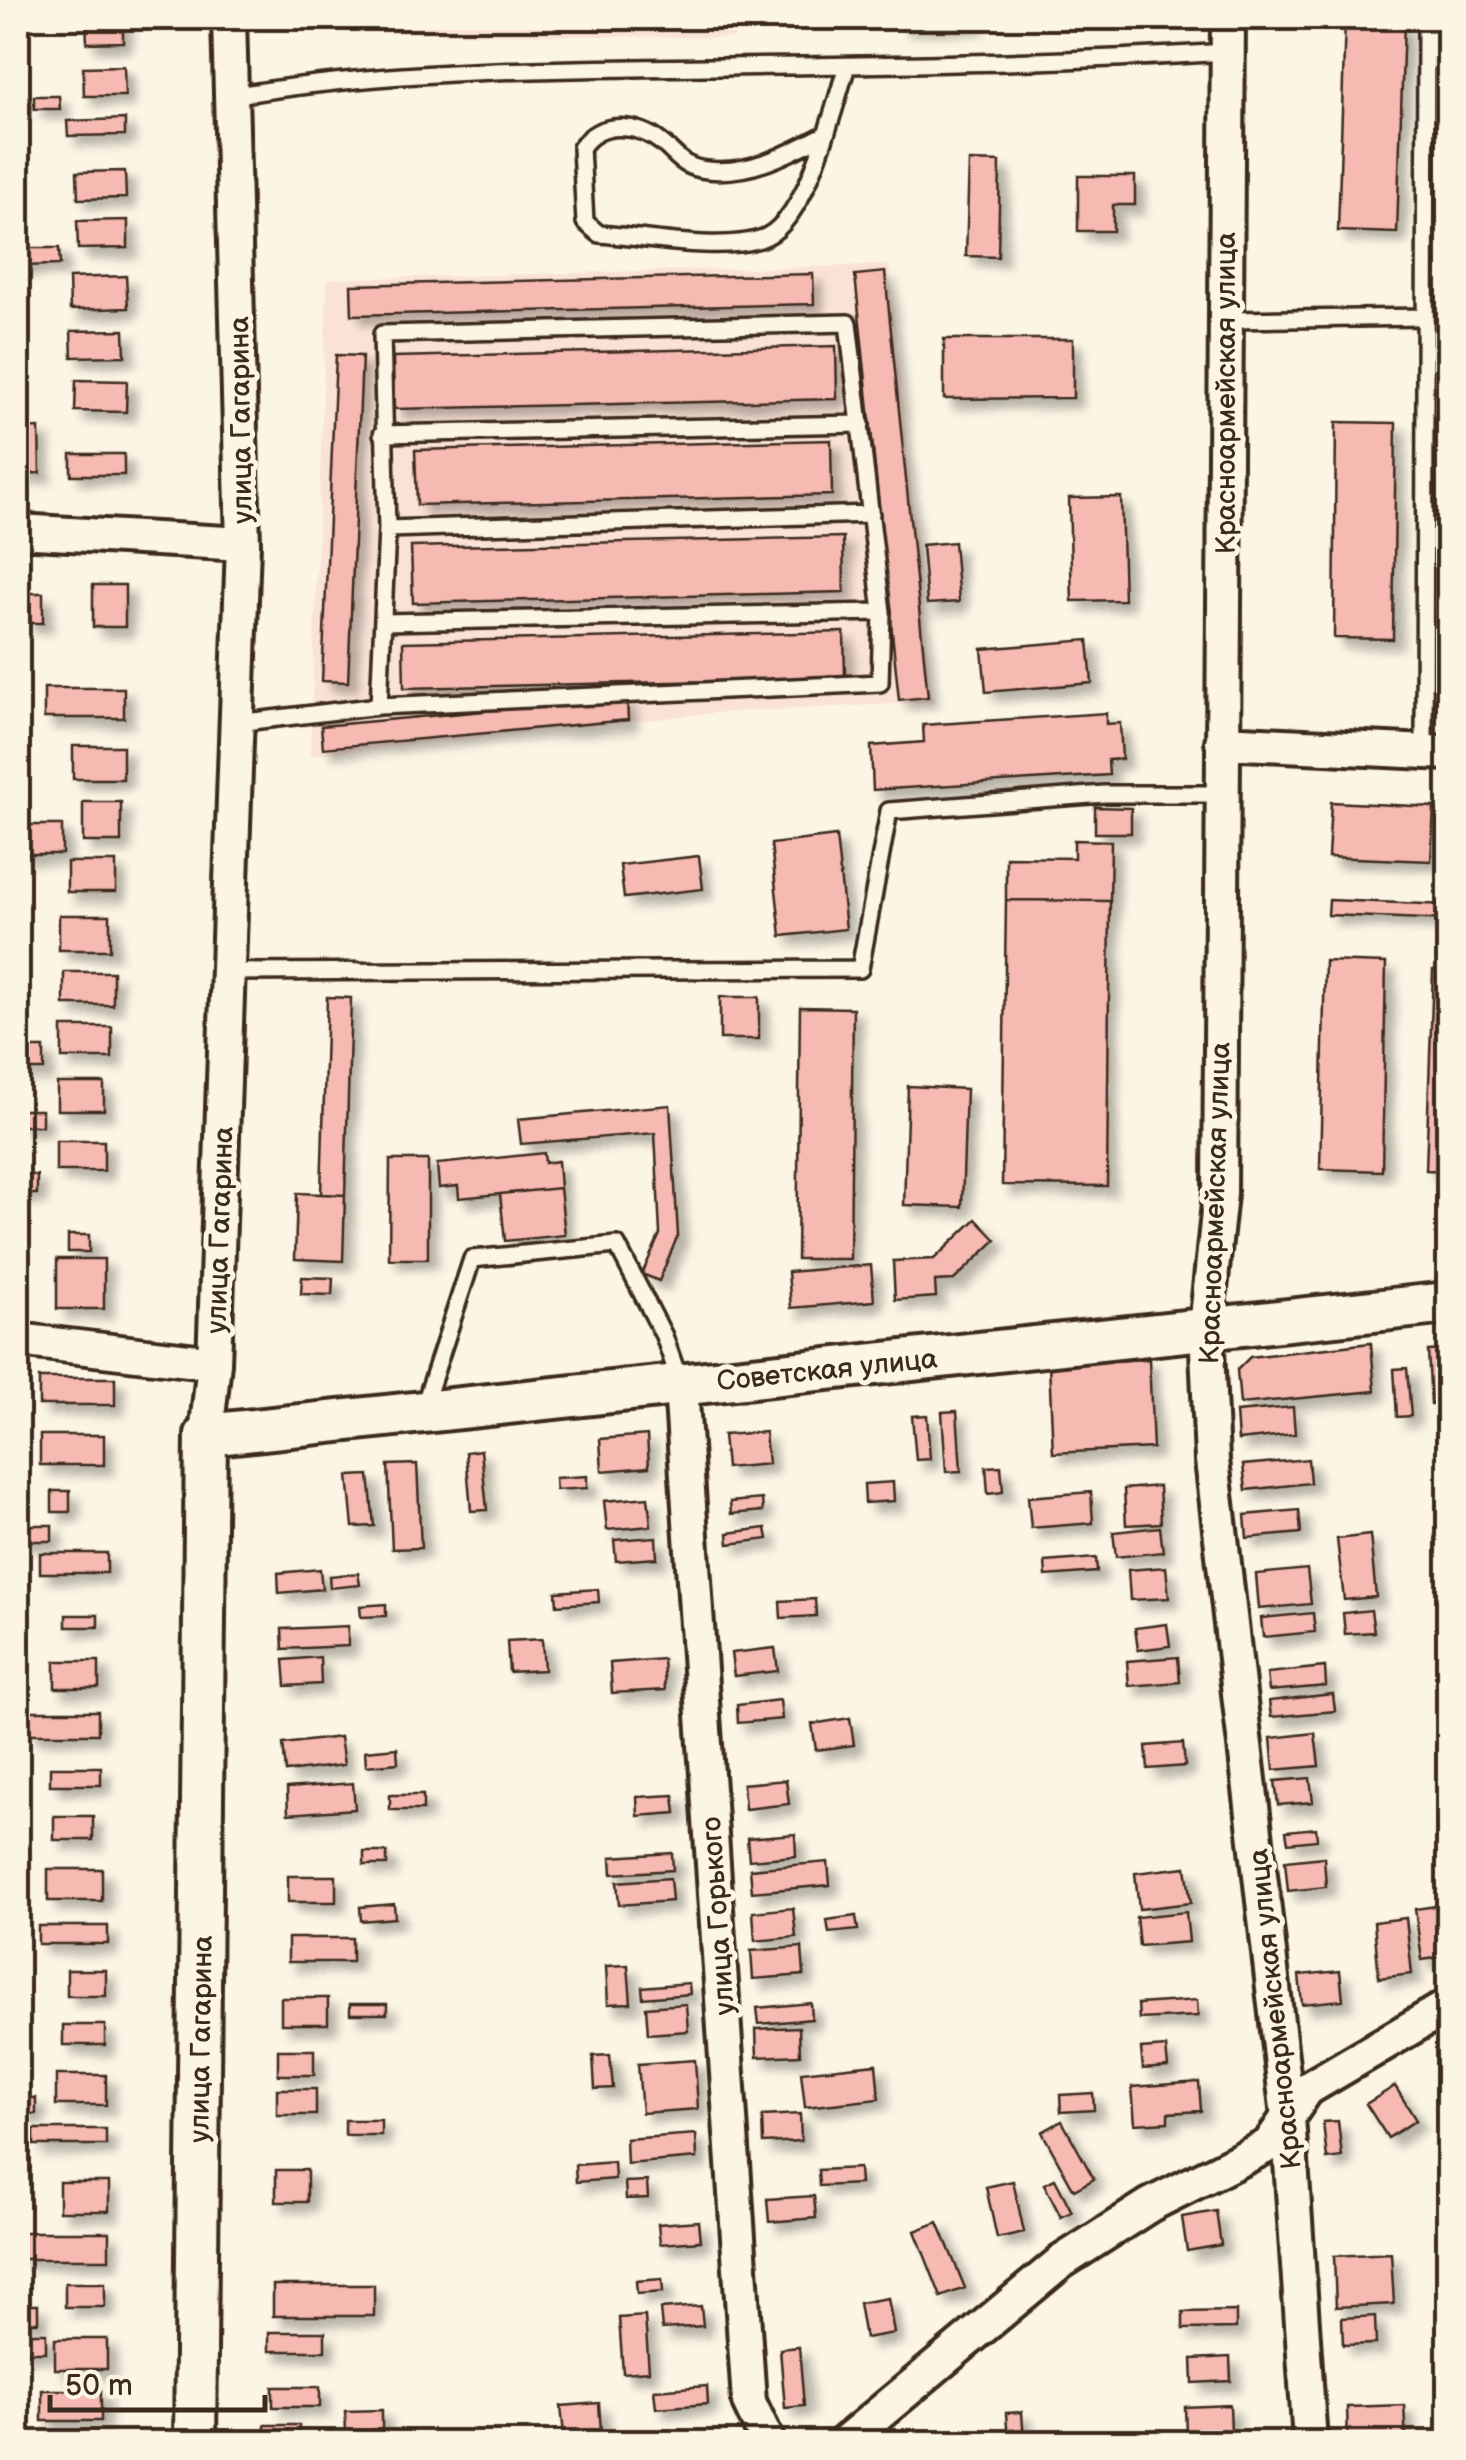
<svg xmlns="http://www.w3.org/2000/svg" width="1466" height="2460" font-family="'Balsamiq Sans',sans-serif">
	<defs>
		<filter id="shadow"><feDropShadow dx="9" dy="9" stdDeviation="5" flood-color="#0004"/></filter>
	</defs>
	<rect width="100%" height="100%" fill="#fcf5e5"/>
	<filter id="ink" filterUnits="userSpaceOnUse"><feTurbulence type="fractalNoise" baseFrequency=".01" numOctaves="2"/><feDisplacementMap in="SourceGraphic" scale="20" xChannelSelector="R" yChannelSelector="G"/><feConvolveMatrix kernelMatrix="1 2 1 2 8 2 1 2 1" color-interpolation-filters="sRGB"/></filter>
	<g filter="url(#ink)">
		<path fill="#fae3d6" d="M265,18H735V38L265,31Z
			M889,265L933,702L714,713L310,755L327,279Z"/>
		<path fill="#f6bab2" stroke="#3b2a1e" stroke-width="2.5" filter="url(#shadow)" d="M123,18V42L87,43L86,19Z
			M899,18H973V24L899,25Z
			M1345,20L1404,22L1397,233L1338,231Z
			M124,66L125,96H84L83,67Z
			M34,96H59L60,109H34Z
			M125,119V135L68,136L67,121Z
			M969,161L1000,162L998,257L966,256Z
			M125,171L126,198L78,199L77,172Z
			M1078,176H1135V205H1113V231H1078Z
			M128,220V248L78,249L77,221Z
			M18,248H59L60,265L18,266Z
			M885,272L928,697L899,700L855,275Z
			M813,274L814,304L352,315L351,285Z
			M126,276L128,308L70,310L69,278Z
			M124,330L125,356L72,357L71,331Z
			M944,339H1073V398L944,399Z
			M836,346L837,399L394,409L393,357Z
			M336,355L362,356L348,682L322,681Z
			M76,380L127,381L126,412L75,411Z
			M1336,422L1396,423L1393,639L1334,638Z
			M39,428L40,473L18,474V429Z
			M831,440L832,495L417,505L415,450Z
			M71,454H124V475H71Z
			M1121,497L1124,600L1072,601L1069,498Z
			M843,537L844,592L413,603L411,547Z
			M954,542L959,602L927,604L922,545Z
			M93,585H125V627H93Z
			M25,593H43V623H25Z
			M844,632L845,678L404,688L403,642Z
			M1088,640L1092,683L986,692L982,649Z
			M44,688H124V718H44Z
			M627,698L628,720L323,748L321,726Z
			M1106,713V724L1120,723L1122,759L1108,760L1109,775L873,790L871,746L924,742L923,725Z
			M73,746H123V779H73Z
			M83,802H121V842H83Z
			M1331,802L1434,807L1431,861L1328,857Z
			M1095,807L1131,808V833H1095Z
			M18,825H62V854H18Z
			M836,836L846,929L781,936L771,844Z
			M1074,840L1111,841L1110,901L1006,900V857L1074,858Z
			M699,856L703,889L624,898L620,865Z
			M67,862H116V892H67Z
			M1006,900L1110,901L1107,1186L1002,1185Z
			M1329,900L1448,905V920L1328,915Z
			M59,915H110V950H59Z
			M1325,961L1386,963L1382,1171L1320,1169Z
			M1433,970H1448V1171L1426,1170Z
			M64,972H113V1005H64Z
			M327,997L351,998L345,1195L321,1194Z
			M720,997H759V1039H720Z
			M800,1007L853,1008L850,1259H797Z
			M62,1027H112V1058H62Z
			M18,1048H44V1070H18Z
			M57,1083H104V1110H57Z
			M908,1086L966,1089L962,1207L904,1205Z
			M670,1105L678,1235L659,1281L642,1274L660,1234L655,1133L521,1144L518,1119Z
			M18,1110H42V1126H18Z
			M56,1141H104V1171H56Z
			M544,1153L545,1163L558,1161L560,1188L459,1198L458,1186L439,1188L437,1164Z
			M390,1160H428V1259H389Z
			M18,1175H37V1194H18Z
			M560,1188L565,1235L505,1241L500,1194Z
			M297,1193L345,1195L343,1261L295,1259Z
			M976,1219L996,1240L954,1280L935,1281L936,1297L895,1300L893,1261L934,1259Z
			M68,1235H89V1252H68Z
			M57,1259H104V1309H57Z
			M871,1265L874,1301L791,1308L788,1272Z
			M302,1277L333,1278L332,1295L301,1294Z
			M1371,1343L1375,1391L1240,1404L1237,1370L1250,1357Z
			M1448,1350V1403L1431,1404L1428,1351Z
			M1149,1359L1153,1448L1053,1453L1049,1364Z
			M1407,1368L1411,1416L1397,1417L1394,1369Z
			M39,1378H115V1405H39Z
			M1293,1407L1295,1434L1238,1440L1236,1412Z
			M957,1411L961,1471L946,1472L942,1412Z
			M927,1415L930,1459L916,1460L912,1416Z
			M765,1432L768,1464L726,1468L723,1435Z
			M40,1435H104V1465H40Z
			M647,1435L649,1467L602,1471L600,1439Z
			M481,1450L487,1510L471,1511L466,1452Z
			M1308,1459L1310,1483L1246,1490L1243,1465Z
			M417,1464L421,1548L392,1549L388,1465Z
			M1001,1466L1003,1492L988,1494L986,1467Z
			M369,1475L374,1526L353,1527L348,1476Z
			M587,1476V1488L556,1490L555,1478Z
			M893,1482L894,1501L865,1503L864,1484Z
			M1159,1486L1161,1523L1126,1525L1124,1489Z
			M52,1491H70V1512H52Z
			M1091,1492L1093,1523L1031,1528L1028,1497Z
			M648,1497L651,1526L607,1530L604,1501Z
			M762,1499L763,1511L731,1514L730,1502Z
			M1299,1510L1301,1533L1247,1538L1245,1515Z
			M18,1525H52V1541H18Z
			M1160,1527L1163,1552L1116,1557L1113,1532Z
			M766,1528L768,1539L729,1544L728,1533Z
			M1370,1535L1376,1597L1344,1600L1337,1539Z
			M656,1537L657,1558L616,1561L614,1540Z
			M40,1553H107V1573H40Z
			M1096,1558L1097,1572L1046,1576L1045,1562Z
			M1166,1567L1169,1598L1130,1600L1128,1570Z
			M320,1569L322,1589L279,1593L278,1573Z
			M1307,1569L1311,1604L1259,1609L1256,1574Z
			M358,1573L360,1585L330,1588L329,1576Z
			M598,1589L599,1602L557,1605L556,1592Z
			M815,1599L816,1616L781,1618L780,1601Z
			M386,1604V1616L361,1617L360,1606Z
			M1371,1610L1374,1632L1345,1634L1343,1613Z
			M1313,1613L1315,1632L1263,1637L1261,1618Z
			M66,1615H98V1627H66Z
			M1167,1624L1170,1646L1138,1650L1135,1628Z
			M348,1626V1646L283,1649L282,1629Z
			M542,1639L544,1670L509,1672L507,1641Z
			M775,1648L778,1671L734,1676L731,1653Z
			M320,1657L321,1684L286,1686L284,1660Z
			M1178,1657L1180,1682L1129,1686L1127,1661Z
			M663,1659L665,1690L612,1693L610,1663Z
			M55,1661H99V1688H55Z
			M1325,1667L1326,1686L1269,1691L1267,1673Z
			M1333,1694L1335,1711L1271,1717L1269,1701Z
			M780,1700L782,1719L738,1723L737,1705Z
			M28,1711H98V1734H28Z
			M850,1718L854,1745L816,1750L812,1724Z
			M1315,1733L1319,1766L1274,1770L1271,1738Z
			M340,1737L344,1765L286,1772L283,1744Z
			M1183,1743L1185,1766L1148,1769L1146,1746Z
			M397,1748L398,1763L366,1766L365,1751Z
			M50,1767H101V1785H50Z
			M1310,1778L1313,1802L1278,1805L1275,1781Z
			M786,1780L789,1804L745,1809L743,1784Z
			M353,1783L355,1809L288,1814L287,1788Z
			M390,1795H423V1810H390Z
			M674,1795L676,1813L638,1816L637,1797Z
			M54,1816H93V1840H54Z
			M1316,1828L1317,1840L1288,1843L1286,1831Z
			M795,1834L796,1856L749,1860L747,1838Z
			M364,1852H387V1865H364Z
			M672,1853L673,1870L612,1874L611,1857Z
			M1324,1857L1326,1887L1288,1891L1285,1861Z
			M828,1862L830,1885L752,1892L750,1869Z
			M1186,1867L1191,1903L1139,1909L1135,1873Z
			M48,1869H102V1901H48Z
			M288,1876H336V1902H288Z
			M670,1878L672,1901L619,1905L617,1882Z
			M394,1904L395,1918L361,1921L360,1907Z
			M1443,1905L1448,1956L1422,1960L1415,1909Z
			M793,1908L796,1937L755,1941L753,1912Z
			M1186,1912L1189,1942L1139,1946L1136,1917Z
			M856,1916L858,1930L829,1933L827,1920Z
			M1406,1918L1412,1974L1379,1978L1374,1922Z
			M38,1926H108V1944H38Z
			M288,1938H352V1962H288Z
			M802,1947L804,1975L753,1979L751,1951Z
			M628,1965L631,2003L608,2004L606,1966Z
			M67,1970H106V1996H67Z
			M1340,1971L1343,2000L1302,2004L1299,1975Z
			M689,1983L690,1994L643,1998L642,1987Z
			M281,1998H328V2024H281Z
			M1197,2000L1198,2016L1139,2019L1138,2004Z
			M811,2003L812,2019L759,2024L757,2008Z
			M350,2004H387V2014H350Z
			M686,2004L688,2031L648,2034L646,2007Z
			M63,2025H105V2045H63Z
			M799,2027L800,2055L757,2057L756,2029Z
			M1166,2047L1168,2067L1143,2069L1141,2049Z
			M278,2050H314V2075H278Z
			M610,2055L613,2088L595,2089L593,2056Z
			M695,2060L698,2109L642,2113L638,2064Z
			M876,2064L879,2099L805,2107L801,2072Z
			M56,2075H106V2105H56Z
			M1199,2082L1201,2111L1168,2113V2122L1135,2124L1132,2087Z
			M1395,2086L1416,2120L1388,2138L1366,2104Z
			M277,2089H316V2115H277Z
			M1093,2093L1094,2110L1061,2112L1060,2095Z
			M18,2098H36V2114H18Z
			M800,2114L801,2141L763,2143L762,2116Z
			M345,2120H381V2135H345Z
			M1062,2121L1094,2179L1074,2190L1042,2132Z
			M1338,2121L1342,2157L1327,2159L1323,2122Z
			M34,2129H106V2145H34Z
			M696,2134L697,2158L627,2164L626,2139Z
			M614,2162L615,2179L576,2182L575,2165Z
			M859,2168L860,2184L819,2186L818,2170Z
			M276,2170H307V2202H276Z
			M1055,2179L1072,2212L1061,2217L1044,2184Z
			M647,2181L648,2198L626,2199L625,2182Z
			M1013,2181L1024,2232L997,2238L986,2187Z
			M59,2182H109V2211H59Z
			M814,2196L816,2218L769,2222L767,2199Z
			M1216,2211L1221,2245L1187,2251L1182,2217Z
			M698,2221L700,2241L660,2244L658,2224Z
			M938,2222L965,2288L941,2297L915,2231Z
			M18,2232H109V2259H18Z
			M1391,2253L1394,2304L1336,2307L1334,2256Z
			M662,2279L663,2292L637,2294L636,2281Z
			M65,2283H105V2307H65Z
			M273,2285H374V2316H273Z
			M888,2298L894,2333L865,2338L859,2303Z
			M18,2305H38V2322H18Z
			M701,2306L703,2326L662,2329L660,2309Z
			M1236,2311V2328L1183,2329V2312Z
			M645,2316L649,2371L623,2373L619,2318Z
			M1375,2316L1376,2344L1343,2345L1342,2318Z
			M269,2332H325V2351H269Z
			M18,2333H46V2352H18Z
			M55,2339H107V2369H55Z
			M799,2347L804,2406L785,2408L780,2349Z
			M1230,2357L1231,2381L1193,2383L1192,2359Z
			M707,2386L708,2404L656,2408L654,2390Z
			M273,2387H320V2407H273Z
			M42,2390H101V2421H42Z
			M599,2403L601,2432L564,2435L561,2406Z
			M1230,2405L1231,2432L1186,2434L1185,2407Z
			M1404,2405L1406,2442H1348L1347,2407Z
			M382,2410V2430L346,2431L345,2411Z
			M1022,2412L1024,2442H1008L1006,2413Z
			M265,2425H299V2442H265Z
			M716,2435V2442H658V2440Z"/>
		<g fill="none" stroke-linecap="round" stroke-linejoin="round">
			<g stroke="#3b2a1e" stroke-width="22">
				<path id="service" d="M232,96C388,69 548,69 706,67C880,65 1054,63 1227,52
					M824,135C788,154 750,175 707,170C683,168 678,156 662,143C637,123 599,120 581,148L585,222L599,234C645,237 717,252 760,239C807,226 833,108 847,66
					M1226,320L1425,317
					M382,434L861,424
					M387,529L871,514
					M383,622L882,612
					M237,723L379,706L880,683L882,612L848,323L382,334L387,529L379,706
					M1424,752L1426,18
					M228,972L860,969L889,811L1104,794H1222
					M423,1409L472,1259L617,1245L664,1336L681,1385"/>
			</g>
			<g stroke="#3b2a1e" stroke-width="40">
				<path id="minor" d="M1228,18L1220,1194L1206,1327L1212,1460L1288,2117L1310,2442
					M18,531L243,544
					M1222,742L1448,753
					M18,1340L214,1363
					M681,1386L749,2402L768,2442
					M206,1435L214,1363L243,544L229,18
					M845,2442L1061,2262L1150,2205L1269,2145L1307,2089L1448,2006"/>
			</g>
			<g stroke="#3b2a1e" stroke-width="48">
				<path id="tertiary" d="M195,2442L206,1435L1448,1303"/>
			</g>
			<use href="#service" stroke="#fcf5e5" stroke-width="15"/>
			<use href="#minor" stroke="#fcf5e5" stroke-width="32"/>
			<use href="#tertiary" stroke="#fcf5e5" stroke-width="40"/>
		</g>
	</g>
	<g text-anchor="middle" stroke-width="10" stroke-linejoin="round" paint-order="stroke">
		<g font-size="28" fill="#3b2a1e" stroke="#fcf5e5">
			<text transform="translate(1225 393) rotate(-90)" y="10">Красноармейская улица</text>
			<text transform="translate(240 420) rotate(-91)" y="10">улица Гагарина</text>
			<text transform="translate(1214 1203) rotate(-88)" y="10">Красноармейская улица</text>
			<text transform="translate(219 1230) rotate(-88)" y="10">улица Гагарина</text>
			<text transform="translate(827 1369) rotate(-6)" y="10">Советская улица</text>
			<text transform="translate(717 1916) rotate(-94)" y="10">улица Горького</text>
			<text transform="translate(1274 2009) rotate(-96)" y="10">Красноармейская улица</text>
			<text transform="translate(200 2039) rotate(-89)" y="10">улица Гагарина</text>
		</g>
	</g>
	<rect width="1466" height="2460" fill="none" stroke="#fcf5e5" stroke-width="60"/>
	<rect x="30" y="30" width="1406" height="2400" fill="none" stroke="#3b2a1e" stroke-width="4" filter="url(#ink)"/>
	<path d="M50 2395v15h215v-15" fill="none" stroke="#3b2a1e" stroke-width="5"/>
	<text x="65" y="2395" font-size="30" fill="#3b2a1e" stroke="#fcf5e5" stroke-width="8" paint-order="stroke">50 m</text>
</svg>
